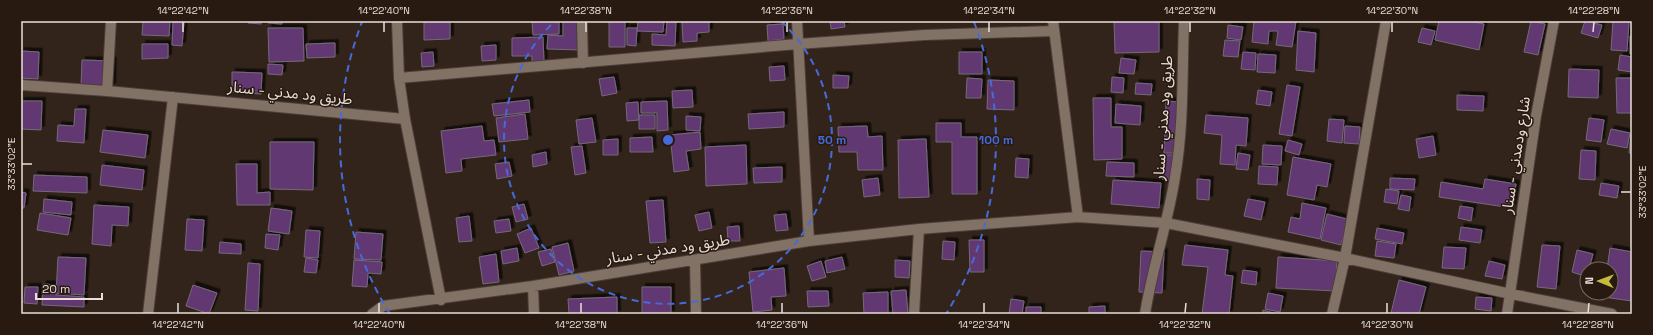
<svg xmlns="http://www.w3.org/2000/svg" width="1653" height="335" font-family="'Space Grotesk','Noto Sans Arabic',sans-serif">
	<defs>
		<filter id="shadow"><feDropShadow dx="3.5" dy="-3.5" stdDeviation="0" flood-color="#0009"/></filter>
	</defs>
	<rect width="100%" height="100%" fill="#32241a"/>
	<path fill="#623873" stroke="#756979" filter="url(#shadow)" d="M143,21H170L169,36L142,35Z
		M248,21H261V24L248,23Z
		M268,21H282V24L268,23Z
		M424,21H450V39L424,40Z
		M532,21H559V34L533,35Z
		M563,21H582L580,50L547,49L548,35L563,36Z
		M609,21H625V47H609Z
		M638,21H664L663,32L637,31Z
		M667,21H676L675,46L652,45V34L666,35Z
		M709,21V32L697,33V41L683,42L682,22Z
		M830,21H844L845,27L831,29Z
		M1114,21H1159V52L1115,53Z
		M1254,21H1296L1292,47L1276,45L1278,31H1269L1268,44L1252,42Z
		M1439,21H1469L1484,24L1479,50L1435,40Z
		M1531,21L1545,24L1538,55L1524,52Z
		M1585,21L1602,25L1598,38L1581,33Z
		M1613,21H1629L1627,51L1611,50Z
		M173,22H184L182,46L172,45Z
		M783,24L784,39L768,41L767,25Z
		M1228,25L1243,27L1241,40L1227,38Z
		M268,28H303L304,61L269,62Z
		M627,28H637L636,46L627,45Z
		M1422,28L1435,31L1431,45L1418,42Z
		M1298,31L1316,33L1314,72L1296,70Z
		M1630,36H1632V54H1630Z
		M543,37L544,62L532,63V56H512V38Z
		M1225,40L1240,41L1238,57L1223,56Z
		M335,43V57L307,58L306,44Z
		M142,44H168V58L142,59Z
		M496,45V60L482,61L481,46Z
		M21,51L39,52L38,79L21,78Z
		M433,52L434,66L422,67L421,53Z
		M959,52H982V74H959Z
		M1243,52L1256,53L1255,70L1241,69Z
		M1258,54L1276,55L1275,73L1257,72Z
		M1620,55L1632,57V72L1618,70Z
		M1121,58L1136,60L1134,74L1119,73Z
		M82,60L113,61L112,87L81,86Z
		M268,64L283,65L282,75L268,74Z
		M784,66L785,80L770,81L769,67Z
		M1569,69L1599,70L1598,98L1568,97Z
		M232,72L262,73L261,94L232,92Z
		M833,75L849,76L848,88H833Z
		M614,77L617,93L602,96L599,79Z
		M1112,77L1124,78L1123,93L1111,92Z
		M967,78L982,79L981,98H966Z
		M1616,78H1632V113H1617Z
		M988,80L1014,81V110L987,109Z
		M1136,83L1152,84L1151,95L1135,94Z
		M1287,85L1300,87L1292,136L1279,134Z
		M692,90L693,107L673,108L672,91Z
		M1258,90L1272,92L1270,106L1256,104Z
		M1457,95L1484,96L1483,111L1457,110Z
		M1093,98H1111V127H1122V159L1094,160Z
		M529,100L530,112L494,116L492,104Z
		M21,101H42L41,130L21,129Z
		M667,101L668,130L657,131V113H641V102Z
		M1166,101L1181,102L1179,153H1164Z
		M638,102L639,120L627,121L626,103Z
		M1116,104L1141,106L1140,125L1115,123Z
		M75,109H86L84,143L57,141L58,125L74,126Z
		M784,112V127L749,129L748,114Z
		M525,114L528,139L499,142L496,118Z
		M639,115H655V129H639Z
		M1206,115L1248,118L1246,146L1236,145L1235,165L1220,164L1222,135L1204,133Z
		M686,116L701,117L700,131L686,130Z
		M592,118L596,142L579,144L576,120Z
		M1589,118L1604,120L1601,142L1586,140Z
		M1329,119L1344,120L1342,143L1327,141Z
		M936,123H961V137H977V194H952V142H936Z
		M482,126L484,141L494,140L496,155L461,159L462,171L446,173L441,131Z
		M867,126L868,137L882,136L883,170H858L857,152H839L838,127Z
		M1345,126L1360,127L1359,144L1344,143Z
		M1611,129L1630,133L1627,148L1607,144Z
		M103,130L148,135L145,158L100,152Z
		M700,132L701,149L686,151L689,170L674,172L670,135Z
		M1631,135H1632V153H1629Z
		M1433,136L1436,155L1419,158L1416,139Z
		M652,137L653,152H630V138Z
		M618,139V155H603V140Z
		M926,139L929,197L899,198L898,140Z
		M1288,140L1302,144L1299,155L1285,151Z
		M270,142H314L313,190L270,189Z
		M746,145L747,184L706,186L705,147Z
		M1263,145L1282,146L1281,165L1262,164Z
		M582,146L586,173L575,175L571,147Z
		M1581,150L1596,151L1595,180L1579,179Z
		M546,152L547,164L533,167L532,155Z
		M1238,153L1250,155L1248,170L1236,169Z
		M1164,155H1178L1177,180L1162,179Z
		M1293,157L1331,164L1327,187L1317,185L1314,200L1287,195Z
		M1016,158L1029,159L1028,178L1015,177Z
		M509,162L512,176L497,179L495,164Z
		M1107,162L1134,163V177L1106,176Z
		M236,164H257V193L270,192V205H237Z
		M102,165L144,170L142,190L100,185Z
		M1259,166L1278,167L1277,185L1258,184Z
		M782,167V182L754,183L753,168Z
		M34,175L87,177V193L33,191Z
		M878,178L880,195L864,197L862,180Z
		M1390,178L1415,179L1414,190L1390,189Z
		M1197,179L1210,180L1209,200L1197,199Z
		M1485,179L1516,184L1512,208L1439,197L1441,182L1483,189Z
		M1113,180L1161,183L1159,208L1111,204Z
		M1601,183L1619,186L1617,198L1599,195Z
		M1386,189L1399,191L1397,204L1384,202Z
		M21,192L26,193L24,208H21Z
		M1401,195L1411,197L1409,211L1398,209Z
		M44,199L72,202L71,215L43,212Z
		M1248,199L1265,202L1261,220L1244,216Z
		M663,200L666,242L650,243L646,201Z
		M1302,203L1326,208L1320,239L1288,232L1291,217L1300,219Z
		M524,204L528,219L516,222L512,207Z
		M94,205L129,207L128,226L112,225L111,246L92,244Z
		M1460,206L1473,208L1471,221L1458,218Z
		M271,208L292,211L289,234L268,231Z
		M709,212L712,228L699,231L695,215Z
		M40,213L71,218L68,235L37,230Z
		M786,214L788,230L776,231L774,215Z
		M1327,214L1347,219L1341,245L1321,240Z
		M469,216L472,241L459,242L456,218Z
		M187,219L204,220L202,251L185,250Z
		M509,219L511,231L496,233L494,221Z
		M739,226L740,241H728L727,227Z
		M1461,227L1482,230L1480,243L1459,240Z
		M531,228L539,248L525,253L517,234Z
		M1377,228L1404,233L1402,244L1375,239Z
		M306,230L320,231L318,258L304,257Z
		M356,232L383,234L381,260L354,259Z
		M266,234L280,235L278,250L265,248Z
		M969,240H984V272H970Z
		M943,241L955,242L954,260L942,259Z
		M1377,241L1396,244L1394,258L1375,256Z
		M220,242L241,244V254L219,253Z
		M568,243L574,271L559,275L552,247Z
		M1185,245L1228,250L1225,275L1233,276L1229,314H1202L1208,267L1182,265Z
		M1542,245L1560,246L1556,289L1537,287Z
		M1444,247L1466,248L1464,269L1442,268Z
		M517,248L519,261L503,264L501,251Z
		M1610,248L1632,252V301L1603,297V293H1611V269H1607Z
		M551,249L555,262L542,266L538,252Z
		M1577,250L1593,254L1589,269H1587V277L1572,272Z
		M1141,251L1164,252L1162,293L1139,292Z
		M496,254L499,282L483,284L479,257Z
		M58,257L86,258L84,295L56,293Z
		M842,257L845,269L827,273L825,261Z
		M1278,257L1337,261L1335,291L1276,288Z
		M306,258L318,260L316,273L304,272Z
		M354,260L382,262L381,274L368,273L367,287L352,286Z
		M895,260L910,261L909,278L895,277Z
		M821,261L826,277L812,281L807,266Z
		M1489,261L1505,265L1502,279L1485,276Z
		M248,263L260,264L258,311L245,310Z
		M784,268L786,296L771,297L772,310L753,312L749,272Z
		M1243,270L1257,272L1256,285L1241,283Z
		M1399,280L1426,287L1419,314L1391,313Z
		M43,284L56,285V295L84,297V307L42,305Z
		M193,285L217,293L209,314L186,306Z
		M25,287H38L37,304L24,303Z
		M642,287H671V314H642Z
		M906,290L908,314H893L891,291Z
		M807,291H828L829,306L808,307Z
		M888,292V314H864L863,293Z
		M1268,293L1283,296L1280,312L1265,309Z
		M617,297V314H569L568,299Z
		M1476,297L1492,298L1491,311L1475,309Z
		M1011,299L1024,301L1022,314H1009Z
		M1105,306V314H1089V307Z
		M1026,307H1041V314H1026Z
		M1263,310L1277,314H1262Z"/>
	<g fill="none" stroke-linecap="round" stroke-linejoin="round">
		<g stroke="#4c3f38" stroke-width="12">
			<path id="minor" d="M397,21L399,78L405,119L441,300
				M582,21L583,63
				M797,21L809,241
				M1053,21L1078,217
				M399,78L798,44L924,35L1054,31
				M21,85L107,91L405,119
				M107,91L111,21
				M695,260L696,314
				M533,286L534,314
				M148,314L173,97
				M372,314L383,306L533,286L809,241L919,229L1078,217L1166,223L1345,258L1511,294L1612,314
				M914,314L919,229
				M1145,314C1152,268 1168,223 1175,177C1184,126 1182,72 1184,21
				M1332,314L1345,258L1386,21
				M1507,314L1536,116L1554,21"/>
		</g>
		<use href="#minor" stroke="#827165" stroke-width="10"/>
	</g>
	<path fill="none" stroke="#e9dfd8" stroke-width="1.5" d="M183,32V22M384,32V22M586,32V22M787,32V22M989,32V22M1190,32V22M1392,32V22M1593,32L1594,22M22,164H32M1621,192H1631M178,313V303M379,313V303M581,313V303M782,313V303M984,313V303M1185,313L1186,303M1387,313V303M1588,313L1589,303"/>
	<g fill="none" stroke="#466bd8" stroke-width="2" stroke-dasharray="7 5">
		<path d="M781 21A164 164 0 1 1 555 21"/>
		<path d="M390 314A328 328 0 0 1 362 22M974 22A328 328 0 0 1 946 314"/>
	</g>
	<g text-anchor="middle" stroke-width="3" stroke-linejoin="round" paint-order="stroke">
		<g font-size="15" fill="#e9dfd8" stroke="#281a11">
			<text transform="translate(290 93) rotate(6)" y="5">طريق ود مدني - سنار</text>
			<text transform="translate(1163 118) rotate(-86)" y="5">طريق ود مدني - سنار</text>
			<text transform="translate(1516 155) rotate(-81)" y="5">شارع ودمدني - سنار</text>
			<text transform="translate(668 249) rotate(-9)" y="5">طريق ود مدني - سنار</text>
		</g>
	</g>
	<circle cx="668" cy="140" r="6" fill="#466bd8" stroke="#281a11" stroke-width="2"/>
	<g font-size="12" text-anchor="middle" font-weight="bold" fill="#466bd8" stroke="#281a11" stroke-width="3" stroke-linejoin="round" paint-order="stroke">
		<text x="832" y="144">50 m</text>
		<text x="996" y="144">100 m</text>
	</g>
	<rect width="1653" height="335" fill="none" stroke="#281a11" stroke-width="44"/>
	<g transform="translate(1599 281) rotate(271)"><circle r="19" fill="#281a11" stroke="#756961"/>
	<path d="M0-3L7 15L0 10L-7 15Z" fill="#c5bc3d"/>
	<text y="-6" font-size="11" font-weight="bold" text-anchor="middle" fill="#e9dfd8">N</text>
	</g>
	<path d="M36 293v6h66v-6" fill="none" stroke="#e9dfd8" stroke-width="2"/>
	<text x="42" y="293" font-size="12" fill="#e9dfd8" stroke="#281a11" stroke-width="3" paint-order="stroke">20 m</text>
	<rect x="22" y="22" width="1609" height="291" fill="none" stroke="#e9dfd8" stroke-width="1.5"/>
	<g font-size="10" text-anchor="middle" fill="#e9dfd8">
		<text x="183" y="14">14°22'42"N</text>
		<text x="384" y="14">14°22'40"N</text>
		<text x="586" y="14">14°22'38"N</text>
		<text x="787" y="14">14°22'36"N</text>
		<text x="989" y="14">14°22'34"N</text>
		<text x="1190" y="14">14°22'32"N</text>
		<text x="1392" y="14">14°22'30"N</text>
		<text x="1594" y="14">14°22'28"N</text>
		<text transform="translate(11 164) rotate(-90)" y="4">33°33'02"E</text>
		<text transform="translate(1642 192) rotate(-90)" y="4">33°33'02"E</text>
		<text x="178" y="328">14°22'42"N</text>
		<text x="379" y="328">14°22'40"N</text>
		<text x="581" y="328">14°22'38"N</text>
		<text x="782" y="328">14°22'36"N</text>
		<text x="984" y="328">14°22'34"N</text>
		<text x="1185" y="328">14°22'32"N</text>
		<text x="1387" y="328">14°22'30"N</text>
		<text x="1588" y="328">14°22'28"N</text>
	</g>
</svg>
